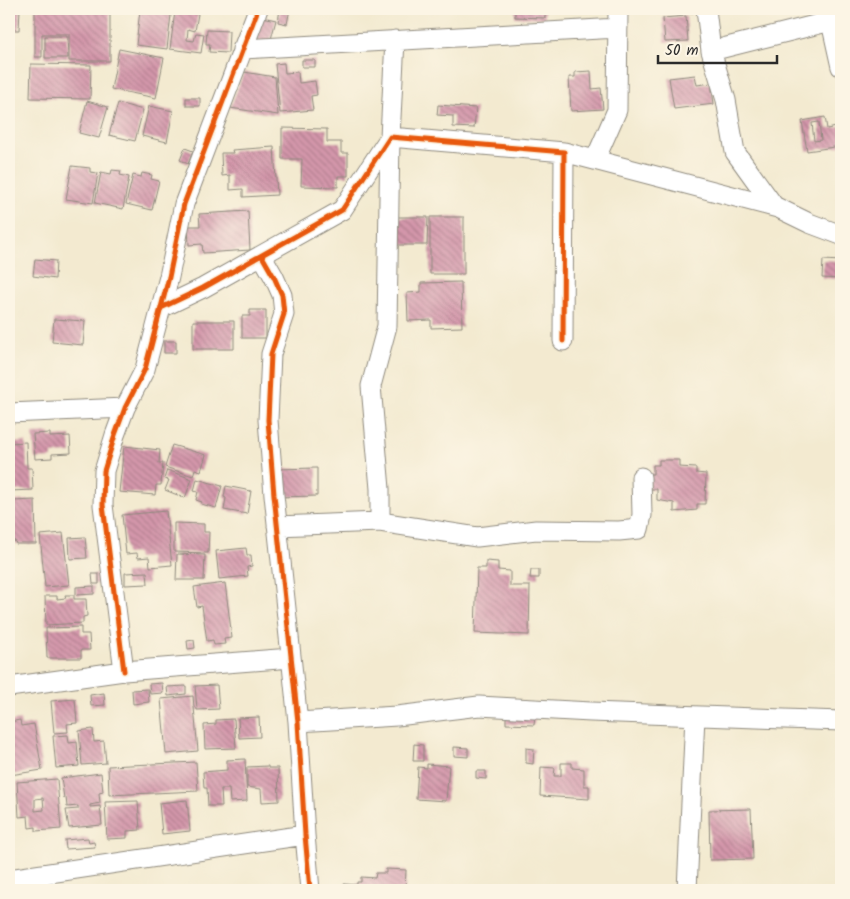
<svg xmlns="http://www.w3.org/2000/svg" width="850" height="899" font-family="Kalam,sans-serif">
	<defs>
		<pattern id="building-back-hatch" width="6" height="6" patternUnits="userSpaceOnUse" patternTransform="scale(1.25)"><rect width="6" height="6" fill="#d497ab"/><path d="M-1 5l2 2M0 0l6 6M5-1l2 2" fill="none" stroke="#ac7b8b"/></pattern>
	</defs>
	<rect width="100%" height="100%" fill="#fcf5e5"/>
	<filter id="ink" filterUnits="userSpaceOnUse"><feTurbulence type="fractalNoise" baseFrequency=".02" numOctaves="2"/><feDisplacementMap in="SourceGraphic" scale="10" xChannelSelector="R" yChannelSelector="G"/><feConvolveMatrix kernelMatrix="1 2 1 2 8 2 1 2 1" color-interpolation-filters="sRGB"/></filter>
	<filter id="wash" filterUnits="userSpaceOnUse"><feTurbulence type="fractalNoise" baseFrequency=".0096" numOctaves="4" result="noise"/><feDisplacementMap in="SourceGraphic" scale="20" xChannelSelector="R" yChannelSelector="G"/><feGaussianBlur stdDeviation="1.12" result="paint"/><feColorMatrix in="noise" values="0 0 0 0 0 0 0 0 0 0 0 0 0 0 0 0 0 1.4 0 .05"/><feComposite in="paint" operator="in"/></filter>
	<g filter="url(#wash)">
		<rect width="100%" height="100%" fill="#f3ead0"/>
		<g id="blocks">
			<path fill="url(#building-back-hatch)" fill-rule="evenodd" d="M9,9H20L19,30H9Z
				M35,9H110V61H69V34H42V57H35Z
				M280,9H290L287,24L278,22Z
				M515,9H545V18L515,17Z
				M681,9H698L699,12L682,14Z
				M818,9H841V11L818,13Z
				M140,10L171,15L167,49L136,45Z
				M175,11L198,14L195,31L188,29L187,40L194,41L196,33L204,34L201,53L170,49Z
				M686,16L688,41L665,42L663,18Z
				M263,17L276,20L270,43L257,40Z
				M207,30L229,31L228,53L209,52L210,44H206Z
				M45,36H67L68,58H45Z
				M119,49L164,58L156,98L111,89Z
				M302,60H315V67H302Z
				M284,63L285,73L298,72L299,83L315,81L317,95L311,96L313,110L280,113L275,64Z
				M31,64L91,65L90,99L30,98Z
				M591,71L592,89L601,88L603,109L571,111L569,77H575V72Z
				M244,72L275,77L278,115L230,108Z
				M695,75L697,85L711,83L714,104L674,109L669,78Z
				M186,98H200V106H186Z
				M87,101L108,107L99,138L79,133Z
				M118,103L143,110L135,141L109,135Z
				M438,105L476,108L474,128L453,127V116L437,115Z
				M149,106L173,111L167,142L142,136Z
				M825,117L827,129L841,126V146L807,151L802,121ZM819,122L821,140L814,141L812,123Z
				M282,128L327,129V142H341V153H348V176H338V187L301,186L302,159H282Z
				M274,147L277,195L243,197V189L230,190V175L222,176L221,153H233L232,150Z
				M185,148L193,151L188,164L180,160Z
				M72,166L90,168V172L98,173L93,203L66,199Z
				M112,170L121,171L120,175L129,177L123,209L95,203L101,172L111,174Z
				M142,173L152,175L151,179L159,181L152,210L126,204L133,175L141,177Z
				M248,211L250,250L203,253L202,244L189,245L188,226H200L199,214Z
				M396,217H428L427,245H396Z
				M430,217H464V274H430Z
				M35,259L56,261L55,279L33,276Z
				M823,260L841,261V279L822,278Z
				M461,282L462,327L431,328V320L408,321L407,293L421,292V283Z
				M250,310H266V338H242V316H250Z
				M54,319L85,321L83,345L52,342Z
				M193,321H234V349H193Z
				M164,341H176V353H164Z
				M50,433V437L70,436L71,453L52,454V458L35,459L33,434Z
				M26,442L27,468H32L33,490L9,491V443Z
				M172,445L206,455L201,471L195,469L193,476L165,467Z
				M124,446L160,450L159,463H163L161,485H156L155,495L119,492Z
				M659,460H679V467L696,468V473L706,474L705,504H697V510L674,512V503L657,500V489H649V474H653V465H659Z
				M317,468V496L276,497V469Z
				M167,470L192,479L185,498L165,490L169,480L164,479Z
				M197,479L222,486L216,508L201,504L202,502L196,500L198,492L194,491Z
				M226,486L251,491L247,514L224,510L226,498L224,497Z
				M35,500L36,544H16L15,541H10L11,537H9V504H13V501Z
				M166,511L172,565L150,567L149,557L138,558L137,553L126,554L122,515Z
				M174,523L204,524V532H209L208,553L174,552Z
				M63,533L69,585L45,587L40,535Z
				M85,537L87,558L70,559L69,538Z
				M246,548L247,555H251L252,566L247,567L248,576L219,579L216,551Z
				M177,554L205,555L204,580H176Z
				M486,561L498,562V570L510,571V586H530L529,635L475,633L477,568H486Z
				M531,570H539V578H530Z
				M147,572L148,584L125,585V573Z
				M92,574H99V584H93Z
				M225,583L232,638L224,639L225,644L214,645L213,640L207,641L202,606L197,607L194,587Z
				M94,586V594L76,595V587Z
				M65,595H74V599H86L87,616L83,617V623L46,625L45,596H57V599L66,598Z
				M81,627V634H89L90,650H81V658H47L46,628Z
				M194,640L195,648L188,649L187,641Z
				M162,683L163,693L150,694L149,684Z
				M217,685L219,709L197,710L195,686Z
				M186,686V694L168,696L167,687Z
				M148,689L149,702L133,704L132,690Z
				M104,693L105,705L91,706L90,695Z
				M193,696L198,751L166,754L161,699Z
				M75,699L77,723L67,724L68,732L54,733L51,701Z
				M506,714L535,716L534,725L506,724Z
				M259,717L260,737L239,738L238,718Z
				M234,719L236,748L205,749L204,725L216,724V720Z
				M20,720L21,726L34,724L42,770L10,775L9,722Z
				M93,729L94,742L104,741L106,763L82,765L79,731Z
				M68,735L69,743L77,742L79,766L56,768L53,736Z
				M414,744L423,745V761H413Z
				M454,747L468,748V757L454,756Z
				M526,748L534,749L533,764L526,763Z
				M245,759L247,801L230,802L229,789H221L222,806H208L207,788H204L203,772L227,770V760Z
				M196,762L198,791L109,795L108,766Z
				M561,763H572V768L584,769V786H589V799L540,796L541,767L555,768L554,776H561Z
				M427,764L449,766L446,801L416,799L418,767L427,768Z
				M268,766V768H278L279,801L262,802L261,789L247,787V767Z
				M476,771H486V779L476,778Z
				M101,773L103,792L99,793L100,803L90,805V807L100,806L102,825L69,828L66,810L78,809V806L67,807L66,797L64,798L61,778Z
				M57,779L61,829L36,831V827L29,828L28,816L19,817L17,782ZM43,798L44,810L35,811V799Z
				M187,800L190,831L162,834L159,803Z
				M138,801L140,830L127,831V838L107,839L105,802Z
				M751,809L753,859L710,860L709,810Z
				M88,838L89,843L94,842L95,847L66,849L65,840Z
				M386,869L406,870L405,890H343L344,884L357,885V882H361V877L375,878L376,873H386Z
				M270,885V890H242V889Z"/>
		</g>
	</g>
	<g filter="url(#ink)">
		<use href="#blocks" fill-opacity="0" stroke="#8f8a7e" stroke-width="1"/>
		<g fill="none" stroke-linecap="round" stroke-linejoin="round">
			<g stroke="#8f8a7e" stroke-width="21">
				<path id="minor" d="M706,9L711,51L726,100L735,152L774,206L809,223L841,235
					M831,22L841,67
					M242,49L618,28
					M711,51L823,23L841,21
					M564,152L778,208
					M595,160L617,110L618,9
					M262,256L274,277L282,295L284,314L271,354L268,420L274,495L298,722L305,835L310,890
					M161,308L203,288L342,210L390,137L564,152L563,341
					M9,413L125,408
					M380,522V489L371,386L387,326L390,137L395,40
					M277,526L380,522L477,537L536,530L619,531L639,529L642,515L641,477
					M124,671L103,505L104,471L115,435L125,408L145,369L169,277L184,204L258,9
					M9,687L124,671L291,658
					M298,722L397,716L479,706L591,712L841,721
					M9,879L305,835
					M687,890L695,716"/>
			</g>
			<use href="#minor" stroke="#fff" stroke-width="19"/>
			<g stroke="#fcf5e5" stroke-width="8">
				<path id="cycleway" d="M262,256L274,277L282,295L284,314L271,354L268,420L274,495L298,722L305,835L310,890
					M161,308L203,288L342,210L390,137L564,152L563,341
					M124,671L103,505L104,471L115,435L125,408L145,369L169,277L184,204L258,9"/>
			</g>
			<use href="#cycleway" stroke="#e8590c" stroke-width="5"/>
		</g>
	</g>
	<rect width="850" height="899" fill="none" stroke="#fcf5e5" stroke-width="30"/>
	<path d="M658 55v8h119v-8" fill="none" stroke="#2b2b2b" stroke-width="2.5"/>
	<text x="665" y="55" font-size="15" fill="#2b2b2b" stroke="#fcf5e5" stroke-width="4" paint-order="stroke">50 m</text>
</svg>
